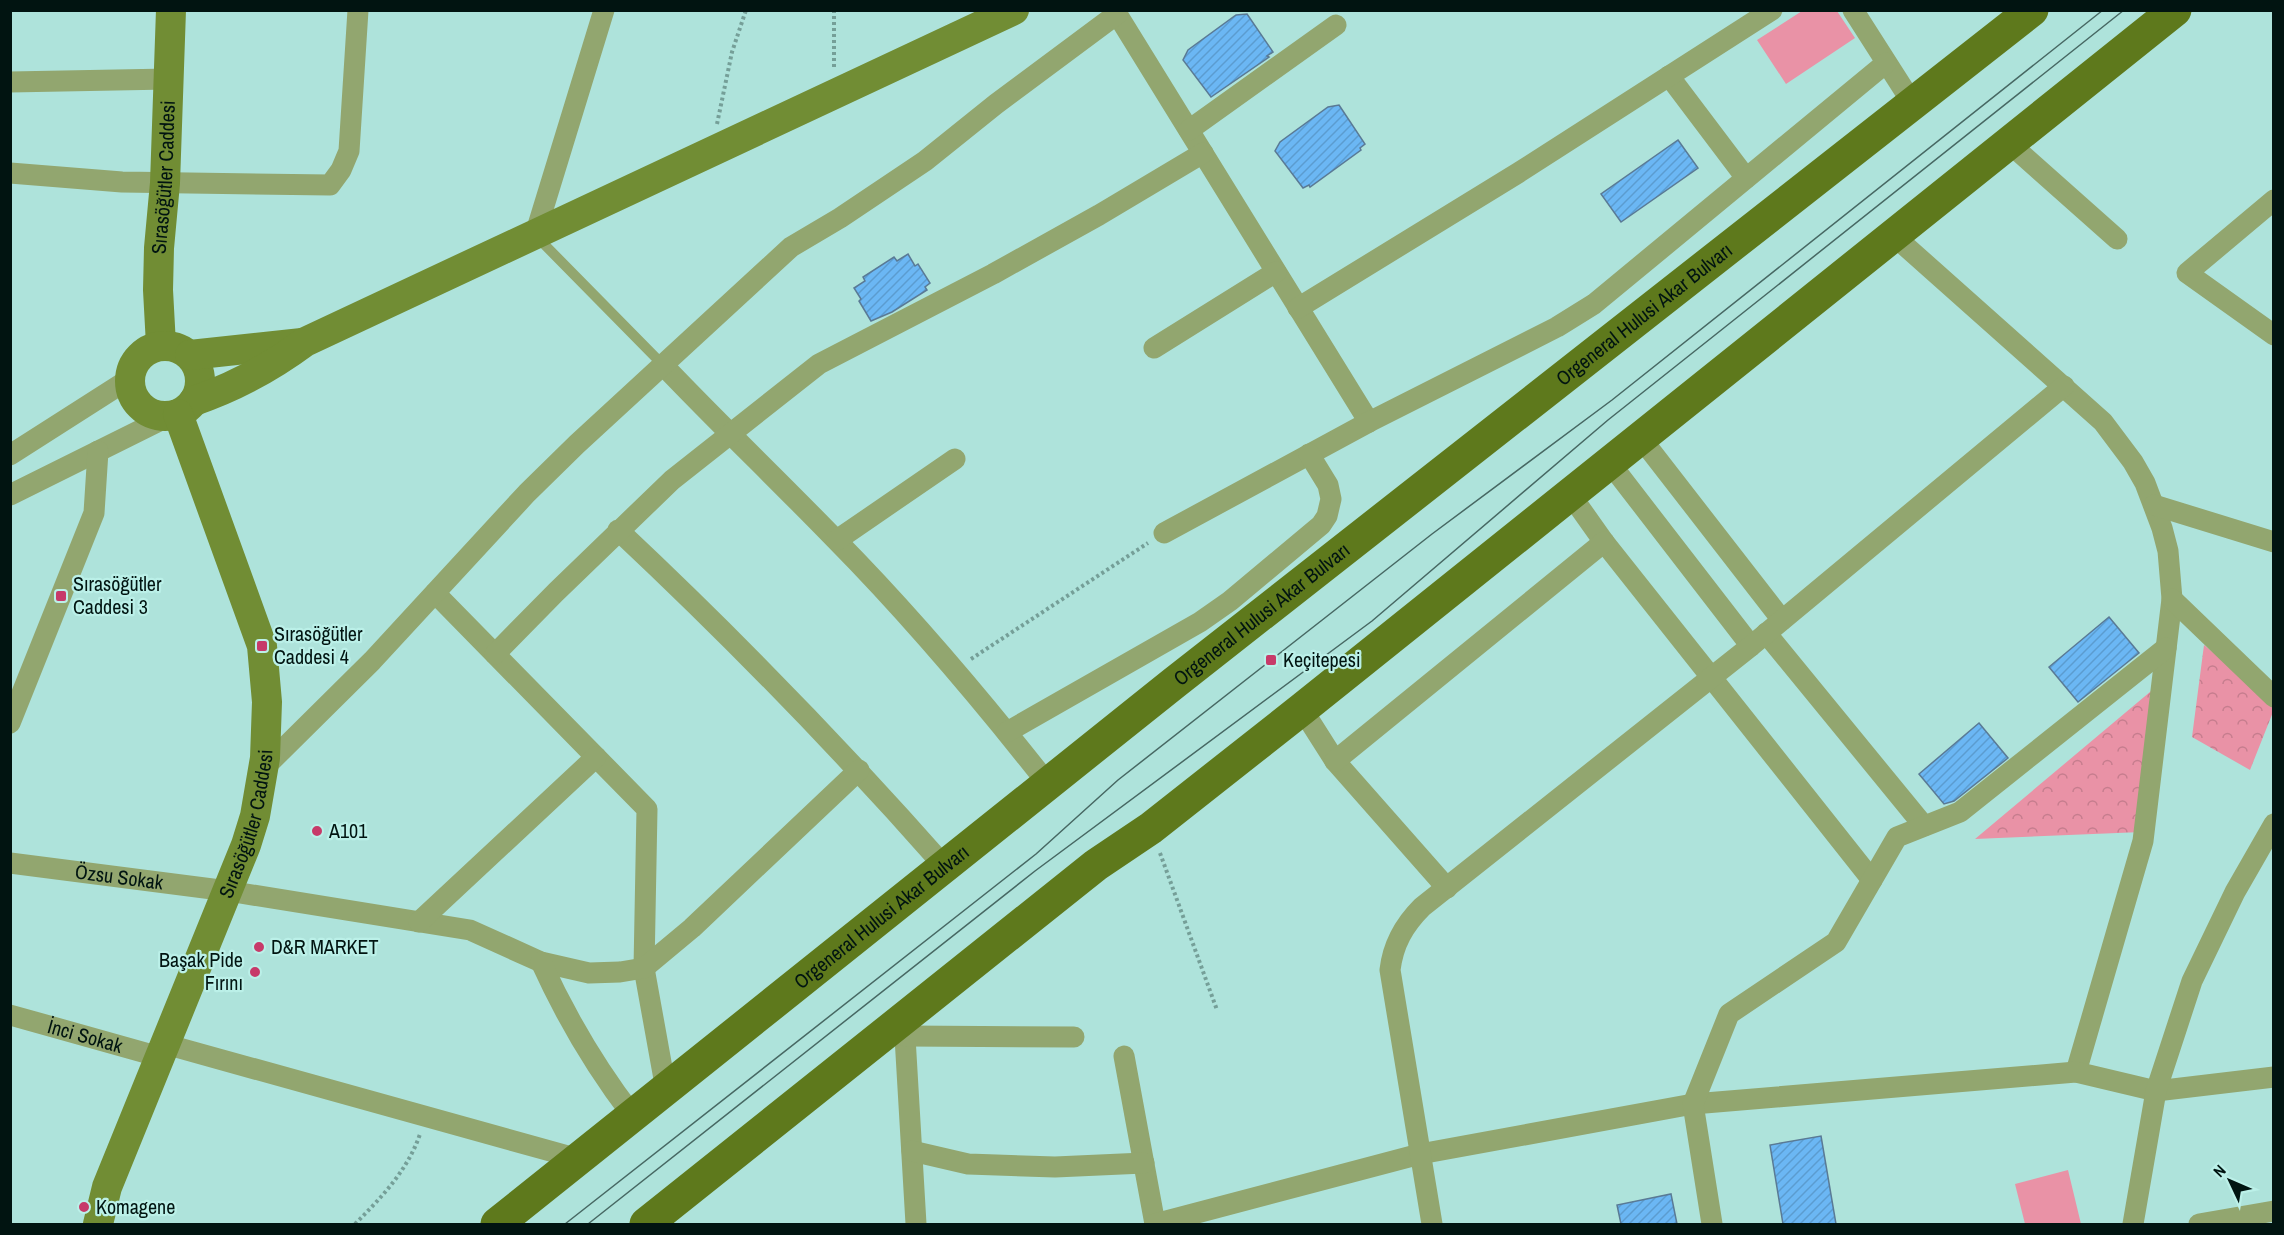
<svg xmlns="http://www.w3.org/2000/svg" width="2284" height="1235" font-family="'Archivo Narrow',sans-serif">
	<defs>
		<pattern id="park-crowns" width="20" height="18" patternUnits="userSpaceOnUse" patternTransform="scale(1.5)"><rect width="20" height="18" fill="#e992a6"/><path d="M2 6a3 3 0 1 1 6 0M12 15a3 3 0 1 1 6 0" fill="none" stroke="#c67d8e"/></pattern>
		<pattern id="building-hatch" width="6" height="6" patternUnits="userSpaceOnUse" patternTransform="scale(1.5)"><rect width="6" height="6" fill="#6bb7f4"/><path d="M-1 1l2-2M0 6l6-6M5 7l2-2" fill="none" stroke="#5b9cd0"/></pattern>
	</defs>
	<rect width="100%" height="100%" fill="#aee3db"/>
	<path fill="url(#park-crowns)" d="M2204,645L2273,701V712L2250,770L2192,737Z
		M2169,676L2142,832L1975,839Z"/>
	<path fill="#e992a6" d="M1802,11H1837L1855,38L1786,84L1757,40Z
		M2068,1170L2081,1224H2025L2015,1184Z"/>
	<path fill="url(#building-hatch)" stroke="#5a7a95" stroke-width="1.5" d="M1247,14L1273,52L1267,56L1269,57L1211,97L1183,60L1188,50L1236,15Z
		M1339,105L1365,144L1360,148L1361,150L1310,187L1309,185L1303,188L1275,151L1280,142L1328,107Z
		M1678,140L1698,168L1621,222L1601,194Z
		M908,254L915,266L918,264L930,283L925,287L927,290L892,312L871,321L859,301L861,299L854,288L865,281L863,277L894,257L897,261Z
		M2109,617L2139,653L2078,702L2049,667Z
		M1979,723L2008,758L1954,801L1944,804L1919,774Z
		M1821,1136L1836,1224H1783L1770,1145Z
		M1671,1194L1677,1224H1621L1617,1205Z"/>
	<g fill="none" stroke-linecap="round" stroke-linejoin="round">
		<path stroke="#759f98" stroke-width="4" stroke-dasharray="3 3" stroke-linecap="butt" d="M834,10V69
			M717,124L732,52L746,10
			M971,659L1148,543
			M1160,853L1217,1010
			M355,1224C381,1198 408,1170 420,1134"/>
		<path stroke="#92a66f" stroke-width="10" d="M537,237L663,365"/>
		<g stroke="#92a66f" stroke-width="21">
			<path d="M1853,10L1913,104"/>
			<path d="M1117,14L1369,422"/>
			<path d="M1669,76L1746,178"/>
			<path d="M10,82L169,79"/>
			<path d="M1189,130L1336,25"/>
			<path d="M2009,143L2117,239"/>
			<path d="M10,173L122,182L330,185L341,170L349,151L358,10"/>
			<path d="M2274,200L2187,273L2274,335"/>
			<path d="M535,235L604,10"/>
			<path d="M1893,235L2103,422L2133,462L2145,483L2162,528L2168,551L2172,599L2143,841L2076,1072"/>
			<path d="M1298,308L1518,173L1772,10"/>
			<path d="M1154,348L1276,272"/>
			<path d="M663,365C719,424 779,481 836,540C912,617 981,699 1048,784"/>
			<path d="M1640,437L1782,620"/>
			<path d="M10,455L129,379"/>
			<path d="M1609,462L1751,646"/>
			<path d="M1570,494L1604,542L1872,880"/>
			<path d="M10,495L169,416"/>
			<path d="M2154,505L2274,542"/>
			<path d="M618,530C733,638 841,749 945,867"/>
			<path d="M1164,533L1369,422L1557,327L1594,304L1886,63"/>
			<path d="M837,540L955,459"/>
			<path d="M435,593L647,809L644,968L666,1090"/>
			<path d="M2172,599L2274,697"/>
			<path d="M1766,633L1924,826"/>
			<path d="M495,654L556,592L672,480L819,364L993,274L1099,215L1203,153"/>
			<path d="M1302,709L1335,761L1447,888"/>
			<path d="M10,723L94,513L98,451"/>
			<path d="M1007,732L1200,622L1230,601L1321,525L1327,516L1331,499L1328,485L1309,454"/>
			<path d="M1335,761L1604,542"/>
			<path d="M264,768L372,661L527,493L577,444L791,247L840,218L925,161L996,104L1117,14L1116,10"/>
			<path id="s1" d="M10,863L228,891L470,930L541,962L589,973L620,972L644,968L692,928L859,770"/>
			<path d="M419,922L596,757"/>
			<path d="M541,962C566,1017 596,1068 633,1116"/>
			<path id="s2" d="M10,1015L160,1057"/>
			<path d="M904,1020L916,1224"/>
			<path d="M906,1036L1074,1037"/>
			<path d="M165,1044L579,1159"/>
			<path d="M1124,1056L1155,1224"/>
			<path d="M912,1151L968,1164L1055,1167L1144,1163"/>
			<path d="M1155,1224L1420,1154L1693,1104L2076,1072L2156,1091L2274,1077"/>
			<path d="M1432,1224L1390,970C1393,944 1404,925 1422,907L1751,646L2064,386"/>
			<path d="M1712,1224L1693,1104L1729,1014L1836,942L1897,837L1960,812L2166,648"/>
			<path d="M2133,1224L2156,1091L2192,981L2235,892L2274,824"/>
			<path d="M2199,1224L2274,1211"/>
		</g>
		<g stroke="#718d34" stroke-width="30">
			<path id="s3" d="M161,345L158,290L159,248L165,183L171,10"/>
			<circle cx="165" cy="381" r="35"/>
			<path d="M190,355L302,343"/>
			<path d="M194,401C235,387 270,368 305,342L1014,10"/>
			<path id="s4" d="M98,1224L107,1187L246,845L255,816L265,758L267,702L262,646L178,414"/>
		</g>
		<g stroke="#5e791c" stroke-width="33">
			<path id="s5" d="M497,1224L1174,683L2032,10"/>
			<path d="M646,1224L1096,865L1151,828L1302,709L2175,10"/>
		</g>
		<path stroke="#476863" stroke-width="1.5" d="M565,1224L1036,854L1118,780L1432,534L1612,400L2103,10
			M588,1224L1035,871L1372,621L1608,420L2124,10"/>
	</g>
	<g fill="#c73a69" stroke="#bbf0e8" stroke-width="2">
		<rect x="55" y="590" width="12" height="12" rx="3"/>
		<rect x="256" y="640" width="12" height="12" rx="3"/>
		<rect x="1265" y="654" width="12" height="12" rx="3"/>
		<circle cx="317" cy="831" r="6"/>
		<circle cx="259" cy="947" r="6"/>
		<circle cx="255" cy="972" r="6"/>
		<circle cx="84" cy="1207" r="6"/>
	</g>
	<g text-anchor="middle" stroke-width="4.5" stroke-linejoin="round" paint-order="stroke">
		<g font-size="20" fill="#011411" stroke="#bbf0e8">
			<text dy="7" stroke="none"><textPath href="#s3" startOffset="168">Sırasöğütler Caddesi</textPath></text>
			<text dy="7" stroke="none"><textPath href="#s5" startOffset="1464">Orgeneral Hulusi Akar Bulvarı</textPath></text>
			<text dy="7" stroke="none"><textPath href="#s5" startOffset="978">Orgeneral Hulusi Akar Bulvarı</textPath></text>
			<text dy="7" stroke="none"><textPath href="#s4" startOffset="428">Sırasöğütler Caddesi</textPath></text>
			<text dy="7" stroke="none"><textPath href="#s1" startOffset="110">Özsu Sokak</textPath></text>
			<text dy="7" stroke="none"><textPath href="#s5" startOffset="492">Orgeneral Hulusi Akar Bulvarı</textPath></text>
			<text dy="7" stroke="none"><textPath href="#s2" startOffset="78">İnci Sokak</textPath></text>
		</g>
		<g font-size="20" fill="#011411" stroke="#bbf0e8" text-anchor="start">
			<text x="73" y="591">Sırasöğütler<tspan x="73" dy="23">Caddesi 3</tspan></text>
			<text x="274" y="641">Sırasöğütler<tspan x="274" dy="23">Caddesi 4</tspan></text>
			<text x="1283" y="667">Keçitepesi</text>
			<text x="329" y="838">A101</text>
			<text x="271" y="954">D&amp;R MARKET</text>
			<text x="243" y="967" text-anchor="end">Başak Pide<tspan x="243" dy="23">Fırını</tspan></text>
			<text x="96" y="1214">Komagene</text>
		</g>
	</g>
	<rect width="2284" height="1235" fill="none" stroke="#011411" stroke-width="24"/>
	<g transform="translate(2230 1181) rotate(314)" stroke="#bbf0e8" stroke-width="4.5" paint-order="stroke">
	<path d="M0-4.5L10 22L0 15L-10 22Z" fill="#011411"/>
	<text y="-9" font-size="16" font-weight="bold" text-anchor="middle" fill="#011411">N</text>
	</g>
</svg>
